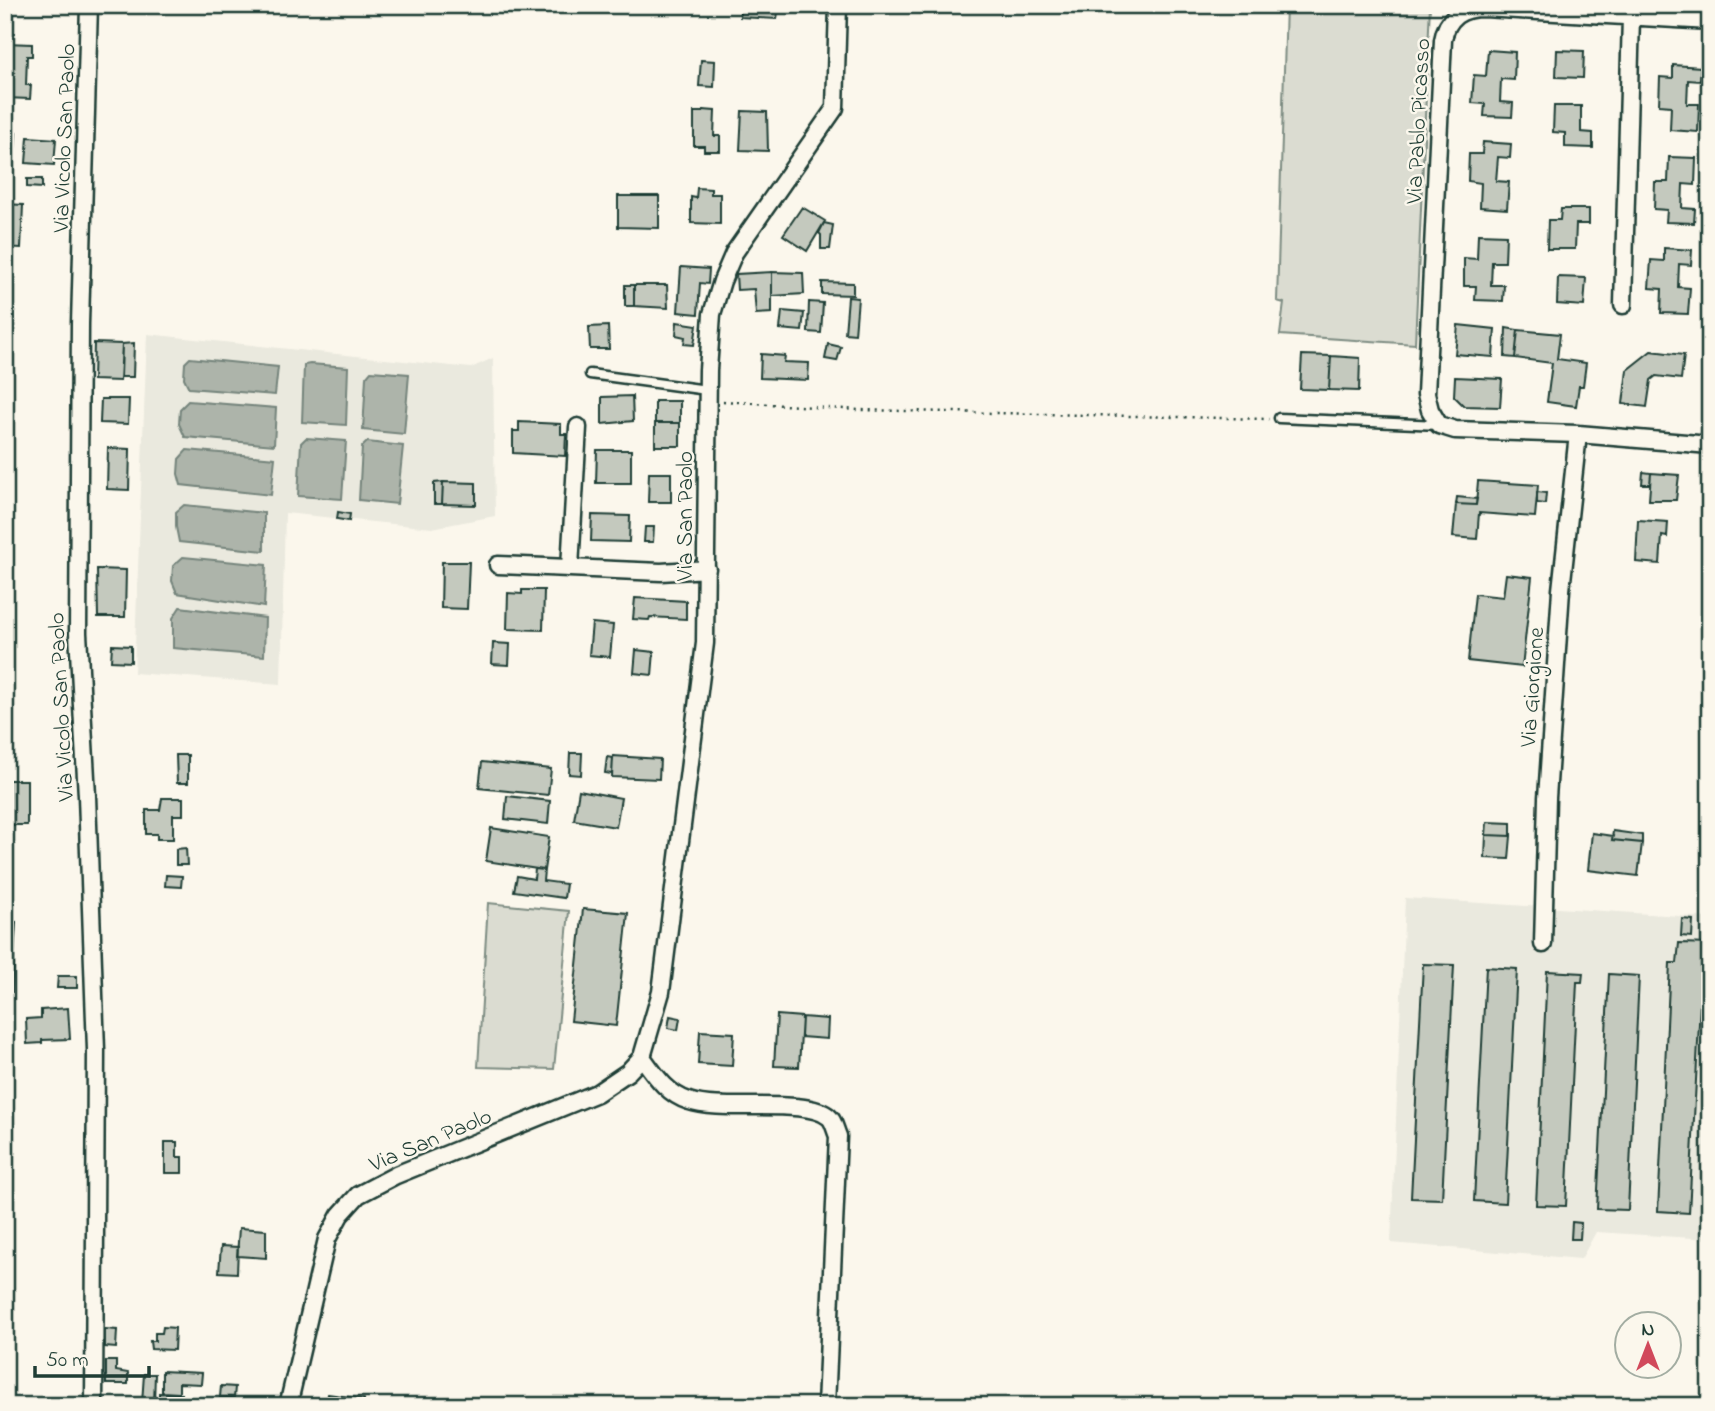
<svg xmlns="http://www.w3.org/2000/svg" width="1715" height="1411" font-family="'Indie Flower',sans-serif">
	<rect width="100%" height="100%" fill="#fbf7ec"/>
	<filter id="ink" filterUnits="userSpaceOnUse"><feTurbulence type="fractalNoise" baseFrequency=".0143" numOctaves="2"/><feDisplacementMap in="SourceGraphic" scale="14" xChannelSelector="R" yChannelSelector="G"/><feConvolveMatrix kernelMatrix="1 2 1 2 8 2 1 2 1" color-interpolation-filters="sRGB"/></filter>
	<g filter="url(#ink)">
		<path fill="#eae9de" d="M147,334L471,368L493,358L495,516L432,528L285,513L281,684L134,673Z
			M1405,898L1710,918L1709,1239L1596,1232L1581,1259L1391,1243Z"/>
		<path fill="#dbdcd1" stroke="#7d8c82" stroke-width="2" d="M1286,5H1430L1415,344L1280,335L1284,303L1277,301Z
			M488,903L569,911L554,1069L478,1067Z"/>
		<path fill="#adb4aa" stroke="#74847b" stroke-width="2" d="M190,358L278,367L275,395L189,388L184,378L185,363Z
			M310,364L348,367L346,425L302,422L304,365Z
			M371,371L409,374L404,434L363,430L366,377Z
			M188,401L276,408L274,445L185,437L179,424L180,409Z
			M306,438L346,441L342,499L298,496L301,443Z
			M367,442L403,446L397,504L359,500L362,447Z
			M187,450L275,458L271,495L181,485L178,474L179,459Z
			M184,505L264,513V551L179,542L176,527V512Z
			M183,557L266,565L264,607L177,593L172,581L173,566Z
			M180,607L265,618L264,656L173,648V618Z"/>
		<path fill="#c4c9be" stroke="#1f3d34" stroke-width="2" d="M740,5H796L795,13L778,12L777,19L740,17Z
			M5,43L32,44V56H27L26,85H31L30,99L5,98Z
			M1488,50L1515,52L1514,80L1501,79L1500,102L1513,103L1512,117L1484,116L1485,104L1472,103L1474,75L1486,76Z
			M1557,50L1584,51L1583,78L1556,77Z
			M701,60L715,61L714,87L699,86Z
			M1673,65L1701,67L1700,81L1688,80L1687,104H1699L1698,132L1670,130L1671,106L1659,105L1660,77L1673,78Z
			M1554,106H1581V132L1593,133V148L1565,147V133L1553,132Z
			M703,110L715,111L714,136H720V151H704V146H694V112H703Z
			M742,111L767,112L768,151L740,150Z
			M5,132L16,133L15,149L5,148Z
			M28,137L56,139L54,165L26,163Z
			M1483,142L1511,144L1510,158L1498,157L1496,181L1509,182L1507,209L1480,207L1481,183L1468,181L1469,154H1482Z
			M1669,157L1696,158L1695,185L1683,184L1682,208L1695,209L1694,223L1666,222L1667,210L1654,209L1655,182H1668Z
			M5,162H12L11,178H5Z
			M27,179H42V188L27,187Z
			M697,188L711,189V194H720V224L691,223V197L696,198Z
			M618,196H659V228L618,227Z
			M5,204L23,205L21,248L5,247Z
			M802,207L825,221L807,251L783,235Z
			M1561,209H1589V224H1576L1575,249H1547L1548,220H1560Z
			M824,223L833,225L830,249H821V235L819,233Z
			M1478,234L1506,235L1505,262H1492L1491,285H1504L1503,301L1475,300L1476,286H1464V258L1477,259Z
			M1664,248L1692,250L1691,265L1679,264L1678,287L1690,288L1688,314L1661,313L1662,289L1649,288L1651,260L1664,261Z
			M681,267L709,269L708,284L700,283L698,314L678,312Z
			M772,272V313L756,314L754,289L737,290L736,274Z
			M772,272L803,273L804,294L772,296Z
			M1558,277L1586,278L1584,306L1557,304Z
			M822,282L853,283V295L822,294Z
			M625,285H634V306H625Z
			M634,285H667L668,308L634,306Z
			M848,297L858,298L855,334L845,333Z
			M809,302L823,303L821,333L808,332Z
			M782,311L804,313L802,331L780,329Z
			M677,322L697,325L694,345L684,344L685,337L676,335Z
			M1458,325L1495,329L1493,357L1455,354Z
			M608,326L609,349H590L589,327Z
			M1506,328L1518,330L1515,358L1505,357Z
			M1518,330L1560,334L1557,359L1586,363L1583,386H1579L1576,406L1547,402L1552,363L1515,358Z
			M94,343L122,344L120,381L93,380Z
			M134,343L133,377H121L122,344Z
			M828,344L841,347L837,361L825,359Z
			M1651,351L1684,355L1681,379L1656,376L1651,380L1647,407L1623,404L1627,370Z
			M761,354L785,356L784,362L809,363L808,380L760,378Z
			M1302,355L1331,356L1329,390L1300,389Z
			M1331,356L1360,358L1359,391L1329,390Z
			M1455,377L1502,379L1500,407L1464,406L1454,396Z
			M632,396L633,421L602,424V397Z
			M101,399H129L128,424L100,423Z
			M655,401H680V423H655Z
			M519,422L561,424V434H566L565,456L513,453V431H519Z
			M655,423H680V446H655Z
			M108,448L130,449L129,490L107,489Z
			M597,450H631V483H596Z
			M1643,472L1651,473L1650,484H1642Z
			M649,473H671V502H648Z
			M1651,473L1679,475L1676,500H1649Z
			M1478,481L1538,485L1535,517L1479,513L1477,539L1453,537L1456,504L1476,505Z
			M443,482L442,504H434V483Z
			M443,482L476,483V505L442,504Z
			M1537,492L1546,493L1545,504L1537,503Z
			M1457,497L1477,499L1476,505L1456,504Z
			M338,512L350,514L349,521L337,519Z
			M592,515L630,516L629,542L591,541Z
			M1638,520L1668,522L1667,537L1662,536L1660,564L1636,562Z
			M645,527H654L653,542H644Z
			M442,562H469L467,609L441,608Z
			M97,569L126,570L125,617H98Z
			M1506,574L1532,577L1522,667L1468,661L1475,594L1503,597Z
			M522,590H544L543,630L507,629L508,593L522,594Z
			M635,598L686,601V619L650,617L649,620L633,619Z
			M592,623L613,625L610,657L589,655Z
			M493,643L510,644L509,665L492,664Z
			M112,645L131,646V662L111,661Z
			M636,650L654,652L652,675L634,673Z
			M570,753H582L581,775L569,774Z
			M176,755H188V783H177Z
			M613,756L660,759L659,779L612,777Z
			M607,757L613,758L612,774L605,773Z
			M482,762L551,769L548,795L479,788Z
			M5,780H27V825H5Z
			M579,790L621,798L616,827L574,820Z
			M507,796L550,801L548,824L505,819Z
			M162,798H183V815H173V839H157V834H146V810H160Z
			M1487,822L1511,823V836L1486,835Z
			M491,828L549,837L544,870L486,861Z
			M1613,831L1642,835V843L1612,840Z
			M1592,833L1613,836L1612,840L1642,843L1638,876L1588,870Z
			M1486,835L1511,836L1509,859L1485,858Z
			M186,848L187,865H176V849Z
			M535,869L544,870L543,881L566,884L564,898L514,891L517,876L534,879Z
			M166,875L182,876L181,887L165,886Z
			M583,909L628,913L616,1026L571,1021Z
			M1682,919L1693,920L1692,937L1681,936Z
			M5,921L16,922L12,992H5Z
			M1679,943L1710,944L1708,967L1702,966L1689,1213L1658,1211L1670,963H1677Z
			M1423,964L1454,965L1442,1199L1411,1198Z
			M1486,967L1517,969L1505,1203L1474,1201Z
			M1547,971L1583,973L1582,982H1577L1566,1206L1536,1205Z
			M1609,974L1639,976L1628,1210L1597,1209Z
			M58,976H77V988H57Z
			M68,1008L70,1039L42,1040V1043L27,1044L26,1019L41,1018V1010Z
			M777,1015L802,1017L799,1067L774,1066Z
			M670,1016L680,1018L678,1030L668,1028Z
			M802,1017L828,1019L827,1039L801,1037Z
			M700,1031L734,1033L732,1066L698,1064Z
			M165,1142H177V1157H182V1173H165Z
			M1572,1222L1581,1223L1580,1239H1571Z
			M239,1228L266,1230V1258L237,1256Z
			M221,1246L238,1247L237,1273L219,1272Z
			M163,1327L175,1328L174,1350L151,1349L150,1341H155V1333H162Z
			M105,1329L117,1330L116,1348L105,1347Z
			M106,1361H116V1371L128,1373V1384H106Z
			M162,1371L202,1373L201,1384L179,1383V1393L162,1392Z
			M144,1374H155L154,1403H142Z
			M221,1386L235,1387L234,1398L220,1397Z
			M159,1393L182,1394V1403H159Z
			M328,1394L364,1399L363,1406H326Z
			M234,1401L253,1402V1406H234Z"/>
		<g fill="none" stroke-linecap="round" stroke-linejoin="round">
			<g stroke="#1f3d34" stroke-width="13">
				<path id="service" d="M590,374L707,390
					M1279,418L1439,425"/>
			</g>
			<g stroke="#1f3d34" stroke-width="21">
				<path id="minor" d="M89,5L80,324L78,633L87,796L96,1050L94,1406
					M1710,21L1484,8C1461,8 1447,17 1443,40L1426,394L1430,410L1439,425L1455,430L1578,434L1710,445
					M1623,305L1631,17
					M498,565L661,572L707,569
					M570,568L578,427
					M1543,944L1547,798L1561,590L1578,434
					M642,1057C655,1075 667,1094 689,1101C722,1113 807,1097 829,1117C834,1121 835,1130 838,1136L826,1406
					M288,1406L327,1239L340,1215L358,1195L396,1175L597,1093L628,1072L642,1057L661,992L705,643L708,370L712,314L722,281L734,253L835,108L838,5"/>
			</g>
			<path stroke="#1f3d34" stroke-width="2.5" stroke-dasharray="2 5" stroke-linecap="butt" d="M723,401L859,410L1269,419"/>
			<use href="#service" stroke="#fbf7ec" stroke-width="8"/>
			<use href="#minor" stroke="#fbf7ec" stroke-width="16"/>
		</g>
	</g>
	<g text-anchor="middle" stroke-width="5" stroke-linejoin="round" paint-order="stroke">
		<g font-size="23" fill="#1f3d34" stroke="#fbf7ec">
			<text transform="translate(1417 121) rotate(-87)" y="8">Via Pablo Picasso</text>
			<text transform="translate(63 138) rotate(-88)" y="8">Via Vicolo San Paolo</text>
			<text transform="translate(684 516) rotate(-90)" y="8">Via San Paolo</text>
			<text transform="translate(1531 687) rotate(-86)" y="8">Via Giorgione</text>
			<text transform="translate(60 707) rotate(-93)" y="8">Via Vicolo San Paolo</text>
			<text transform="translate(430 1139) rotate(-23)" y="8">Via San Paolo</text>
		</g>
	</g>
	<rect width="1715" height="1411" fill="none" stroke="#fbf7ec" stroke-width="28"/>
	<rect x="14" y="14" width="1687" height="1383" fill="none" stroke="#1f3d34" stroke-width="2.5" filter="url(#ink)"/>
	<g transform="translate(1648 1345)"><circle r="33" fill="#fbf7ec" stroke="#a3ada2" stroke-width="2"/>
	<path d="M0-5L12 26L0 18L-12 26Z" fill="#d1495b"/>
	<text y="-10" font-size="19" font-weight="bold" text-anchor="middle" fill="#1f3d34">N</text>
	</g>
	<path d="M35 1366v10h114v-10" fill="none" stroke="#1f3d34" stroke-width="3.5"/>
	<text x="46" y="1366" font-size="21" fill="#1f3d34" stroke="#fbf7ec" stroke-width="5" paint-order="stroke">50 m</text>
</svg>
